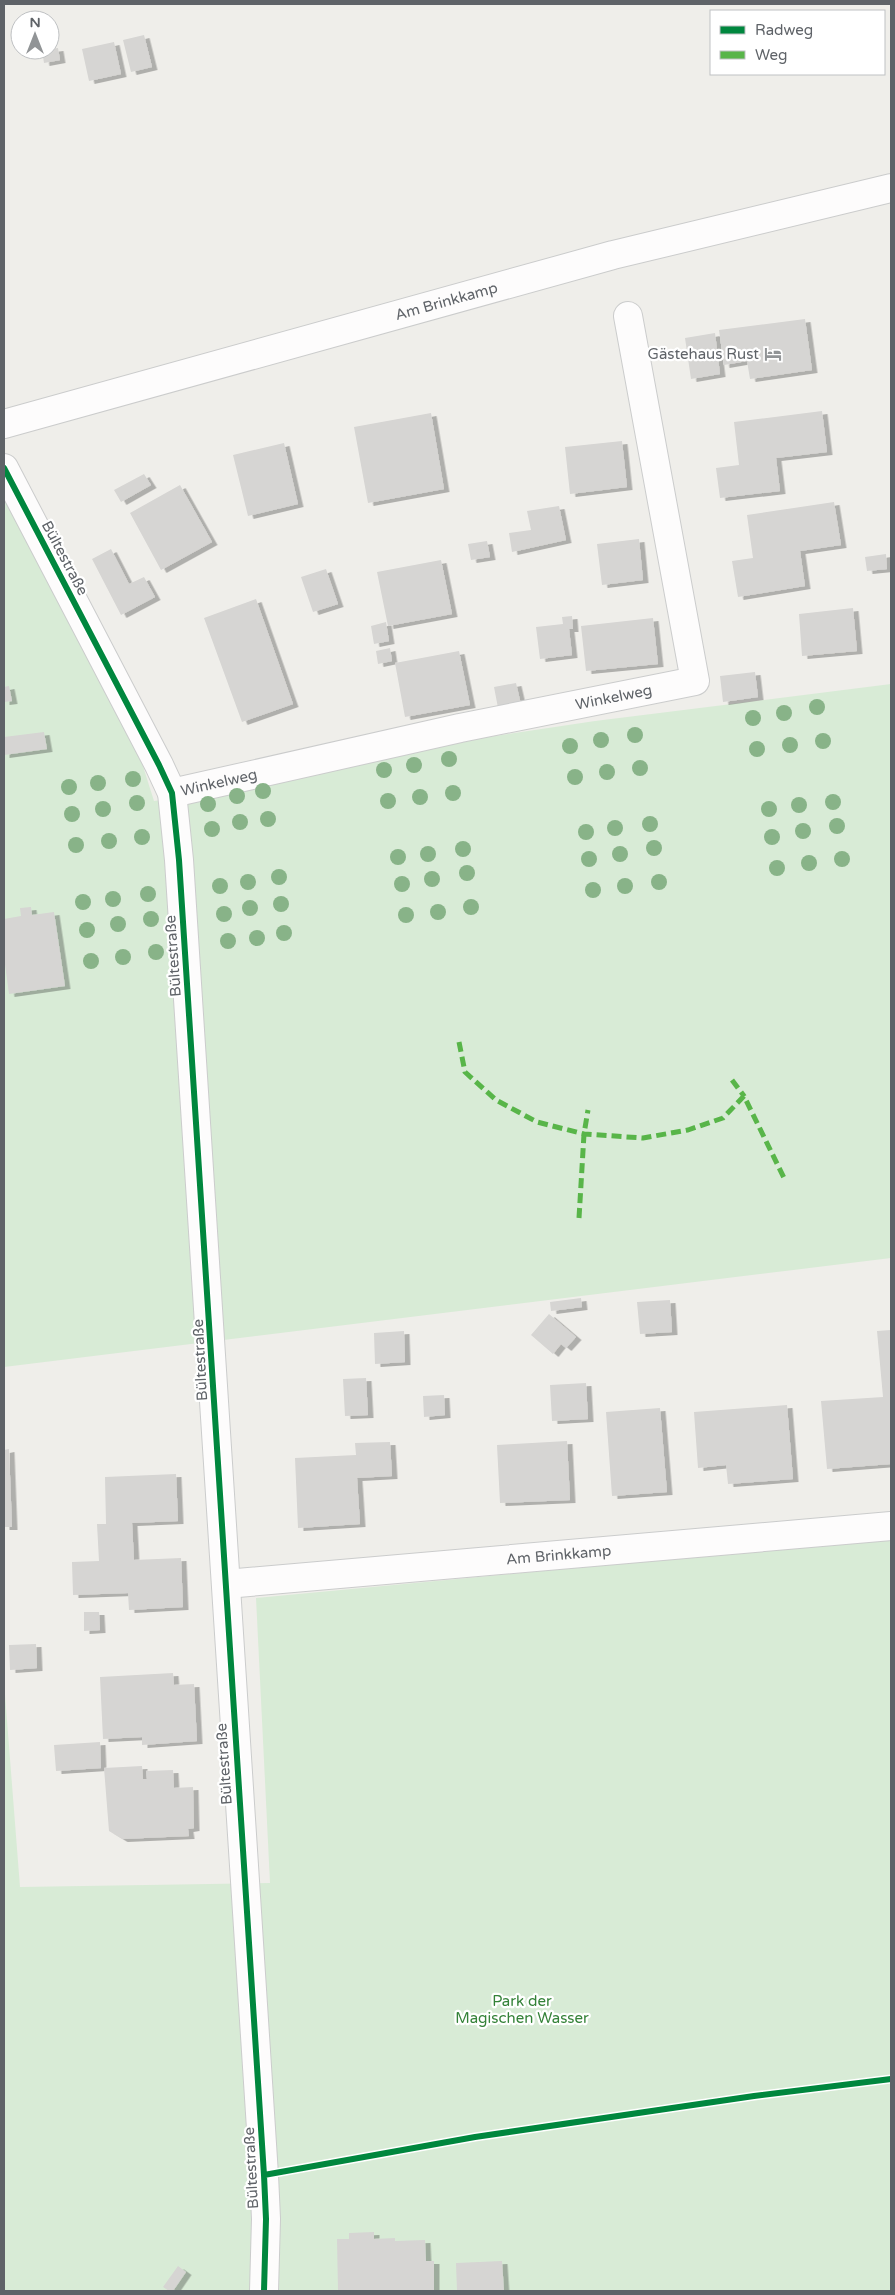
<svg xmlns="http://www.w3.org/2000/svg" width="895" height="2295" font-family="'Varela Round',sans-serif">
	<defs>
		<filter id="shadow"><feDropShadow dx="5.5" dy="3" stdDeviation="0" flood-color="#0004"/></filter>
	</defs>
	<rect width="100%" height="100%" fill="#efeeea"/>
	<path fill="#d8ebd6" d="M4,483L142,763L154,801L197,795L394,751L595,721L891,684V1258L4,1367Z
		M891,1538V2291H4V1682L20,1887L270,1883L256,1598Z"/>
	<path fill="#d6d5d3" filter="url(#shadow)" d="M144,35L152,67L131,72L123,40Z
		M114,42L121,74L89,81L82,49Z
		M58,48L60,60L44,63L42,50Z
		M805,319L812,370L750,379L747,361L724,365L719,330Z
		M715,333L720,374L691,379L685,338Z
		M822,411L827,452L776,458L780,491L720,498L716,468L739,465L734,422Z
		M431,413L444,489L368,503L354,427Z
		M622,441L627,487L570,494L565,447Z
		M284,443L298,504L248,516L233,455Z
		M144,474L151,485L121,502L114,490Z
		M180,485L212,542L161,570L130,513Z
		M834,502L841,545L800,551L805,586L738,597L732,561L753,558L747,515Z
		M559,506L566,540L512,552L509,533L531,530L527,511Z
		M639,539L643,580L602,585L597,544Z
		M487,541L490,557L471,560L468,544Z
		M111,549L129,584L144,577L155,597L121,615L92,559Z
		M886,554L887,569L867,571L865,557Z
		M441,560L452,614L388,626L377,572Z
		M326,569L338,604L313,612L301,577Z
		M256,599L293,704L242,722L204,618Z
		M853,608L857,651L802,656L799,614Z
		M572,616L573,629H569L572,655L540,659L536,627L563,624L562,617Z
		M653,618L658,664L586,671L581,626Z
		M386,622L389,641L374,644L371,626Z
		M390,648L392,661L378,664L376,651Z
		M459,651L470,705L405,717L395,663Z
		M755,672L758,697L723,702L720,676Z
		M516,683L522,709L499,713L494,687Z
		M9,686L12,701L4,702V687Z
		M44,732L47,749L4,755V737Z
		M31,907L32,915L54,912L65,986L9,994L4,957V919L21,916L20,908Z
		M581,1298L582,1307L551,1311L550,1302Z
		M670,1300L672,1332L640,1334L637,1302Z
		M549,1314L576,1337L566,1348L561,1344L553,1354L531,1335Z
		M891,1330V1464L827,1469L821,1401L883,1397L877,1331Z
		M404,1331L405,1362L375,1364L374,1333Z
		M366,1378L368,1415L345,1416L343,1379Z
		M586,1383L588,1419L552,1421L550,1385Z
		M444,1395L445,1415L424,1417L423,1396Z
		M787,1405L793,1479L728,1484L726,1465L698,1468L694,1412Z
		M660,1408L667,1492L612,1496L606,1412Z
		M567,1441L570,1500L500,1503L497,1445Z
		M390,1442L392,1476L357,1478L360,1524L298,1528L295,1458L356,1455L355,1443Z
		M9,1449L12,1527H4V1450Z
		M176,1474L178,1521L132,1523L134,1560L181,1558L183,1607L129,1610L128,1593L73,1595L72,1562L99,1561L97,1524H106L105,1477Z
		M84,1612H99L100,1630L84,1631Z
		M36,1644L37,1668L10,1670L9,1645Z
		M173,1673L174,1685L194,1684L197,1741L142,1745V1737L103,1739L100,1677Z
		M100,1742L101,1768L56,1771L54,1745Z
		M142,1766L143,1779H147L146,1771L173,1770L174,1788L193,1787L194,1828L188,1829L189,1836L122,1839L109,1831L104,1768Z
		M374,2232V2239L395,2238V2241L425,2240L426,2261H434V2291H338L337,2239H349V2233Z
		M502,2261L504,2291H457L456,2263Z
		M178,2266L186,2272L173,2291H169L163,2287Z"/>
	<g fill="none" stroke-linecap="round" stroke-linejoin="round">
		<g stroke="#cbcccc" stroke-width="30">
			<g id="minor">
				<path id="s1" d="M4,424L613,255L891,188"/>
				<path d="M4,468L159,765L172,793L179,860L264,2175L266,2219L264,2291"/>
				<path id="s2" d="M172,793L460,728L695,681L628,316"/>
				<path id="s3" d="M226,1584L891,1526"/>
			</g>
		</g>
		<use href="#minor" stroke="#fdfcfc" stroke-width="28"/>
		<path stroke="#58b549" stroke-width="5" stroke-dasharray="10 5" stroke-linecap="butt" d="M459,1042L465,1072L496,1100L537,1122L584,1134L643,1138L688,1130L723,1118L744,1096L785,1180
			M732,1080L744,1096
			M579,1218L584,1134L588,1110"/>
		<g stroke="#fff" stroke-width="9">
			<path id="cycleway" d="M4,468L159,765L172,793L179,860L264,2175L266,2219L264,2291
				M264,2175L475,2137L754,2096L891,2079"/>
		</g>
		<use href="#cycleway" stroke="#00873e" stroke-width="6"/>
	</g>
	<g fill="#88b388">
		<circle cx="817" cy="707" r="8"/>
		<circle cx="784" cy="713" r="8"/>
		<circle cx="753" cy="718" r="8"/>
		<circle cx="635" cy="735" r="8"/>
		<circle cx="601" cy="740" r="8"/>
		<circle cx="823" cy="741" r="8"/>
		<circle cx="790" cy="745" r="8"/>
		<circle cx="570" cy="746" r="8"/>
		<circle cx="757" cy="749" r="8"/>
		<circle cx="449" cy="759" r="8"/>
		<circle cx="414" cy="765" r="8"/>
		<circle cx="640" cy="768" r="8"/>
		<circle cx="384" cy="770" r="8"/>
		<circle cx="607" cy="772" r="8"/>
		<circle cx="575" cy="777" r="8"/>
		<circle cx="133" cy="779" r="8"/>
		<circle cx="98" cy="783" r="8"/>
		<circle cx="69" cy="787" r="8"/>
		<circle cx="263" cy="791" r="8"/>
		<circle cx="453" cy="793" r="8"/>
		<circle cx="237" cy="796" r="8"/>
		<circle cx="420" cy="797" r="8"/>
		<circle cx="388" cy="801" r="8"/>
		<circle cx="833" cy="802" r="8"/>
		<circle cx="137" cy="803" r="8"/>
		<circle cx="208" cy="804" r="8"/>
		<circle cx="799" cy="805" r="8"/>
		<circle cx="103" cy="809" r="8"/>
		<circle cx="769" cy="809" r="8"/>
		<circle cx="72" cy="814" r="8"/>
		<circle cx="268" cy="819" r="8"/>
		<circle cx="240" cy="822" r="8"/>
		<circle cx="650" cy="824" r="8"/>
		<circle cx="837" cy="826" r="8"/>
		<circle cx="615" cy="828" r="8"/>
		<circle cx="212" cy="829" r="8"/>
		<circle cx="803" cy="831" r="8"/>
		<circle cx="586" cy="832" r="8"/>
		<circle cx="142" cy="837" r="8"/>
		<circle cx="772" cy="837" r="8"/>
		<circle cx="109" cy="841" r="8"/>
		<circle cx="76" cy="845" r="8"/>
		<circle cx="654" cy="848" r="8"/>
		<circle cx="463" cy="849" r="8"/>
		<circle cx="428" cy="854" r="8"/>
		<circle cx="620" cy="854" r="8"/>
		<circle cx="398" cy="857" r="8"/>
		<circle cx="589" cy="859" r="8"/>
		<circle cx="842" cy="859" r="8"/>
		<circle cx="809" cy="863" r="8"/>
		<circle cx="777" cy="868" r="8"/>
		<circle cx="467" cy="873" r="8"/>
		<circle cx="279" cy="877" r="8"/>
		<circle cx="432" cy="879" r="8"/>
		<circle cx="248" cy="882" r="8"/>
		<circle cx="659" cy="882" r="8"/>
		<circle cx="402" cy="884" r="8"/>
		<circle cx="220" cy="886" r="8"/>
		<circle cx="625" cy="886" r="8"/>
		<circle cx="593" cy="890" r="8"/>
		<circle cx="148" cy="894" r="8"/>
		<circle cx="113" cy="899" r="8"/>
		<circle cx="83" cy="902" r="8"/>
		<circle cx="281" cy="904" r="8"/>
		<circle cx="471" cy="907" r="8"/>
		<circle cx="250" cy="908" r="8"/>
		<circle cx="438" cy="912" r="8"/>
		<circle cx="224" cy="914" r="8"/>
		<circle cx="406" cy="915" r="8"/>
		<circle cx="151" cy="919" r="8"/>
		<circle cx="118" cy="924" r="8"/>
		<circle cx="87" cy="930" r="8"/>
		<circle cx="284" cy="933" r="8"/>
		<circle cx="257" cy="938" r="8"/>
		<circle cx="228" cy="941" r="8"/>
		<circle cx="156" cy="952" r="8"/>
		<circle cx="123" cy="957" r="8"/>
		<circle cx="91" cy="961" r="8"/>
	</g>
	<defs>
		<g id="hotel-bare" transform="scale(1.35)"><path d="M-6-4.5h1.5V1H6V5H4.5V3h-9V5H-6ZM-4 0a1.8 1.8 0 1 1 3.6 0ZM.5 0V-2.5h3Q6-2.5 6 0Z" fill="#919496" stroke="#fff" stroke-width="2.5" paint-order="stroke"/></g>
	</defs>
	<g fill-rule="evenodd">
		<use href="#hotel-bare" x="773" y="354"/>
	</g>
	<g text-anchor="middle" stroke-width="4.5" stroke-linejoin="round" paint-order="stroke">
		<g font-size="15" fill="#5f6368" stroke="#fff">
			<text dy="5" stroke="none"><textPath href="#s1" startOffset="459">Am Brinkkamp</textPath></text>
			<text transform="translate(65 558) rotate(62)" y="5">Bültestraße</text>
			<text dy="5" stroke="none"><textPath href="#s2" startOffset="452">Winkelweg</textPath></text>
			<text dy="5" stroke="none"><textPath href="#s2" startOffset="48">Winkelweg</textPath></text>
			<text transform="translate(173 956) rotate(-94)" y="5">Bültestraße</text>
			<text transform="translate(200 1360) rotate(-93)" y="5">Bültestraße</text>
			<text dy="5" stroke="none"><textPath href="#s3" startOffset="334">Am Brinkkamp</textPath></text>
			<text transform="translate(224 1764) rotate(-94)" y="5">Bültestraße</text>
			<text transform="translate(251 2168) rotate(-93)" y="5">Bültestraße</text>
		</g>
		<g font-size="15" fill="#5f6368" stroke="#fff" text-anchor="end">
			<text x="759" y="359">Gästehaus Rust</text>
		</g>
		<g font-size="15" fill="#348238" stroke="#fff">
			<text x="522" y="2006">Park der<tspan x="522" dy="17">Magischen Wasser</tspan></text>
		</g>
	</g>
	<rect width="895" height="2295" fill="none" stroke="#5f6368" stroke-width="10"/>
	<rect x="710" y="10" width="175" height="65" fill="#ffffff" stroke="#bfc1c3"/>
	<rect x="720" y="26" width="25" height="8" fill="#00873e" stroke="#bfc1c3"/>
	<text x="755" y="35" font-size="15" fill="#5f6368">Radweg</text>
	<rect x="720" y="51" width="25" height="8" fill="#58b549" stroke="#bfc1c3"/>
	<text x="755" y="60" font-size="15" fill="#5f6368">Weg</text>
	<g transform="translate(35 35)"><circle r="24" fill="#ffffff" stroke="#bfc1c3"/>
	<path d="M0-4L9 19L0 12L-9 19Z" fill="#919496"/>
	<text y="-8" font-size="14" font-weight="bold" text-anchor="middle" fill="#5f6368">N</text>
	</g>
</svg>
